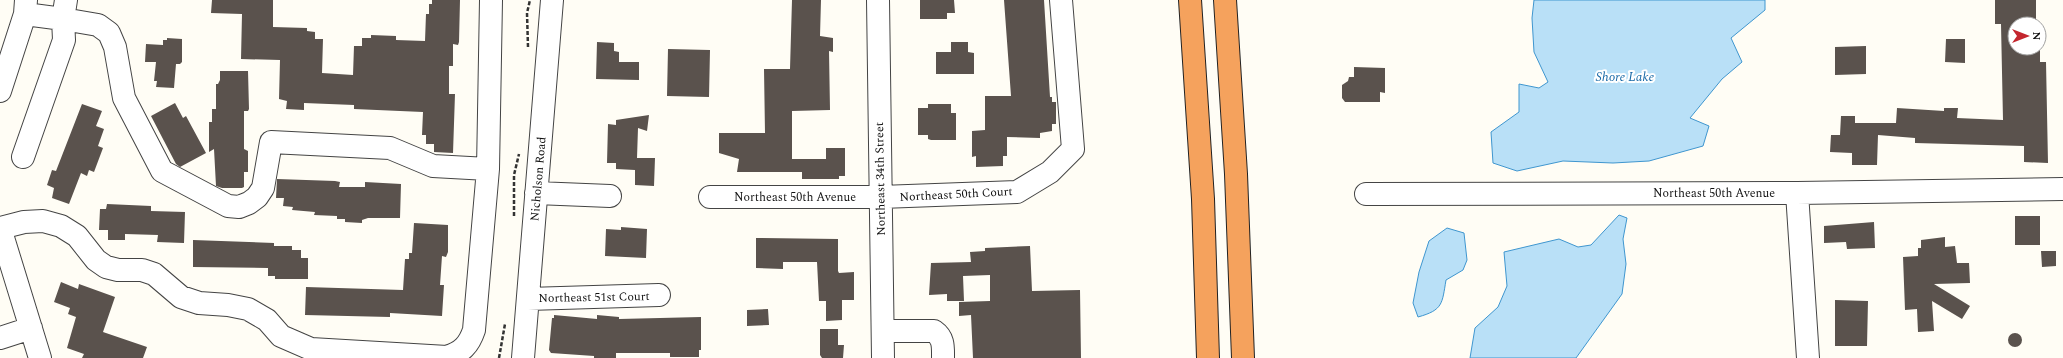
<svg xmlns="http://www.w3.org/2000/svg" width="2063" height="358" font-family="Spectral,serif">
	<rect width="100%" height="100%" fill="#fffdf5"/>
	<path fill="#b9e0f7" stroke="#3f96cf" d="M1534,0H1765V10L1731,38L1742,62L1722,79L1690,118L1709,126L1703,146L1649,161L1613,163L1563,161L1517,171L1493,163L1491,132L1519,112V84L1539,88L1548,82L1534,52L1532,18Z
		M1619,215L1627,218L1623,239L1626,264L1622,294L1576,358H1470L1475,328L1498,307L1507,286L1504,252L1559,239L1578,247L1591,245Z
		M1447,228L1464,233L1467,260L1463,270L1446,280C1442,304 1443,310 1418,317L1413,303L1419,272L1429,241Z"/>
	<path fill="#5a524d" d="M212,0H273V27L307,28V31L315,32V39H323L322,73L353,75L354,46H362V38H371V35L396,36V40L425,41L426,14H429V4H432V0H460L459,42L458,45L453,44V66H449V94H455L453,153L434,152V144H426V135H422L423,112L354,109V105L304,103V110L286,109L287,101L279,99L280,60L241,59L242,14L211,13Z
		M792,0H821L820,36L833,38V52L829,51L830,110L792,111V159H826V148H845V176H839V179H802V172H737L739,159L719,153V133H765L764,69H790Z
		M920,0H954L955,13H947V19H920Z
		M1004,0H1044L1050,97H1052V102H1056V124H1052V131L1040,133V138L1007,137V156H1003V166L976,167V156L972,157V131L985,130V96H1011Z
		M1995,0H2036V24H2015V48H2039L2040,40V62H2046L2048,163L2024,162V146L1915,143V138L1878,135L1877,165H1852V153L1830,152L1831,135H1840L1841,116H1855V123H1896L1897,108L1944,111V108H1958L1957,118L2003,120L2001,24H1995Z
		M167,38L182,39V62L180,64H176L174,88L156,87L157,81H154L156,62H145L146,44L163,45V40H167Z
		M1946,39H1965V63L1945,62Z
		M597,42L614,43V51L619,52V62H639V80L596,79Z
		M951,42H968V52L974,53V74H936V52H951Z
		M1866,46V74L1835,75V47Z
		M668,49L710,50L709,97L667,96Z
		M1354,67L1385,68V93L1380,92V102H1345L1342,98V85L1348,81L1349,77H1354Z
		M220,71H248L249,109L248,111H244V149L248,151V172H244V187L242,188H222L216,186L214,149L209,152V122H212V109H216V84H218L220,80Z
		M175,103L183,118L186,116L206,153L180,167L176,164L151,116Z
		M82,104L102,111L96,126L104,129L98,146L103,148L94,172L89,170L87,176L81,173L69,204L52,198L54,188L47,185L52,170L56,171Z
		M928,104H951V113H956V140H931L928,139V135H918V108H928Z
		M649,115L647,131L638,128L637,158H655L654,186L635,185V170L616,169V163H607L608,124L616,125V120Z
		M277,179L335,181L340,182L339,187H365V182L401,184L400,218H368L362,220V223L345,222V219H337V216L314,215L315,212L292,210L293,207L283,206L284,198H276Z
		M107,204L151,206V211L185,212L184,243L157,242L158,235L125,234V240H108V230H99L100,209H106Z
		M2015,216H2040V245H2015Z
		M1874,222L1875,248L1847,249L1846,242L1824,243V226Z
		M414,223L448,225V252L446,257L442,256L440,285H444L442,316L390,313V317L305,315L306,287L403,290L405,259H409V253H412Z
		M621,227L647,229L646,258L605,256L606,229L621,230Z
		M1945,237V247L1955,246L1957,263H1969L1970,283L1934,284L1970,306L1962,319L1932,301L1934,331L1918,332L1917,309L1905,310L1903,257L1918,256V248H1921V240Z
		M756,238L838,239V271L839,273L854,272V300H842V320L826,321V301H819L817,262H783V269L756,268Z
		M193,240L274,243V246H292V250H301V258H308V279H275V276H268V268L193,267Z
		M1030,246L1032,291L1080,290L1081,358H973L971,315L959,316V302L990,301V275L963,276L964,301H947V294L929,295L931,263L971,262L970,252L985,251V248Z
		M2041,251H2056V266L2042,267Z
		M61,282L78,289L79,284L115,297L103,332L147,347L143,358H82L84,354L67,348L76,317L68,314L70,308L54,302Z
		M1835,300L1868,301L1867,346H1835Z
		M768,309L769,325L747,326V310Z
		M554,315L597,319V315L619,317V319L701,317V350H699V357H670V353H616V358H594V356L551,353L549,350L552,318H554Z
		M820,329H838V345H844L843,358H822L820,355Z
		M2008 340a7 7 0 1 1 14 0a7 7 0 1 1-14 0Z"/>
	<g fill="none" stroke-linecap="round" stroke-linejoin="round">
		<g stroke="#444" stroke-width="24">
			<path id="minor" d="M878,0L883,358
				M25,14L63,19L66,0
				M0,91L25,14L26,0
				M23,157L64,40L63,19L98,25L109,33L115,47L124,98L162,171L228,206L239,207L249,203L257,197L263,188L271,142L390,148L433,166L488,169
				M536,193L610,196
				M1797,193L1808,358
				M1366,194L1797,193L2063,189
				M710,197H881L1017,192L1050,172L1073,149L1061,0
				M0,228L24,222L43,221L61,226L77,236L96,260L106,267L118,270H142L154,274L181,297L199,303L228,305L248,309L267,320L281,336L311,349L447,357C462,352 469,345 474,330L488,169L491,0
				M0,228L40,358
				M528,299L659,295
				M883,331H934C944,338 943,347 943,358
				M0,338L31,328
				M523,358L552,0"/>
		</g>
		<g stroke="#222" stroke-width="24">
			<path id="highway" d="M1190,0L1203,199L1208,358
				M1225,0L1236,174L1243,358"/>
		</g>
		<path stroke="#333" stroke-width="2.5" stroke-dasharray="4 2" stroke-linecap="butt" d="M528,47L527,13L530,0
			M514,216V175L519,154
			M499,358L505,324"/>
		<use href="#minor" stroke="#fff" stroke-width="22"/>
		<use href="#highway" stroke="#f5a25d" stroke-width="22"/>
	</g>
	<g text-anchor="middle" stroke-width="4" stroke-linejoin="round" paint-order="stroke">
		<g font-size="12" fill="#111" stroke="#fff">
			<text transform="translate(538 179) rotate(-85)" y="4">Nicholson Road</text>
			<text transform="translate(880 179) rotate(-91)" y="4">Northeast 34th Street</text>
			<text x="1714" y="197">Northeast 50th Avenue</text>
			<text transform="translate(956 194) rotate(-3)" y="4">Northeast 50th Court</text>
			<text x="795" y="201">Northeast 50th Avenue</text>
			<text transform="translate(594 297) rotate(-1)" y="4">Northeast 51st Court</text>
		</g>
		<g font-size="13" font-style="italic" fill="#1768a6" stroke="#fff">
			<text x="1625" y="81">Shore Lake</text>
		</g>
	</g>
	<g transform="translate(2027 36) rotate(90)"><circle r="19" fill="#ffffff" stroke="#a0a0a0"/>
	<path d="M0-3L7 15L0 10L-7 15Z" fill="#c4262e"/>
	<text y="-6" font-size="11" font-weight="bold" text-anchor="middle" fill="#111111">N</text>
	</g>
</svg>
